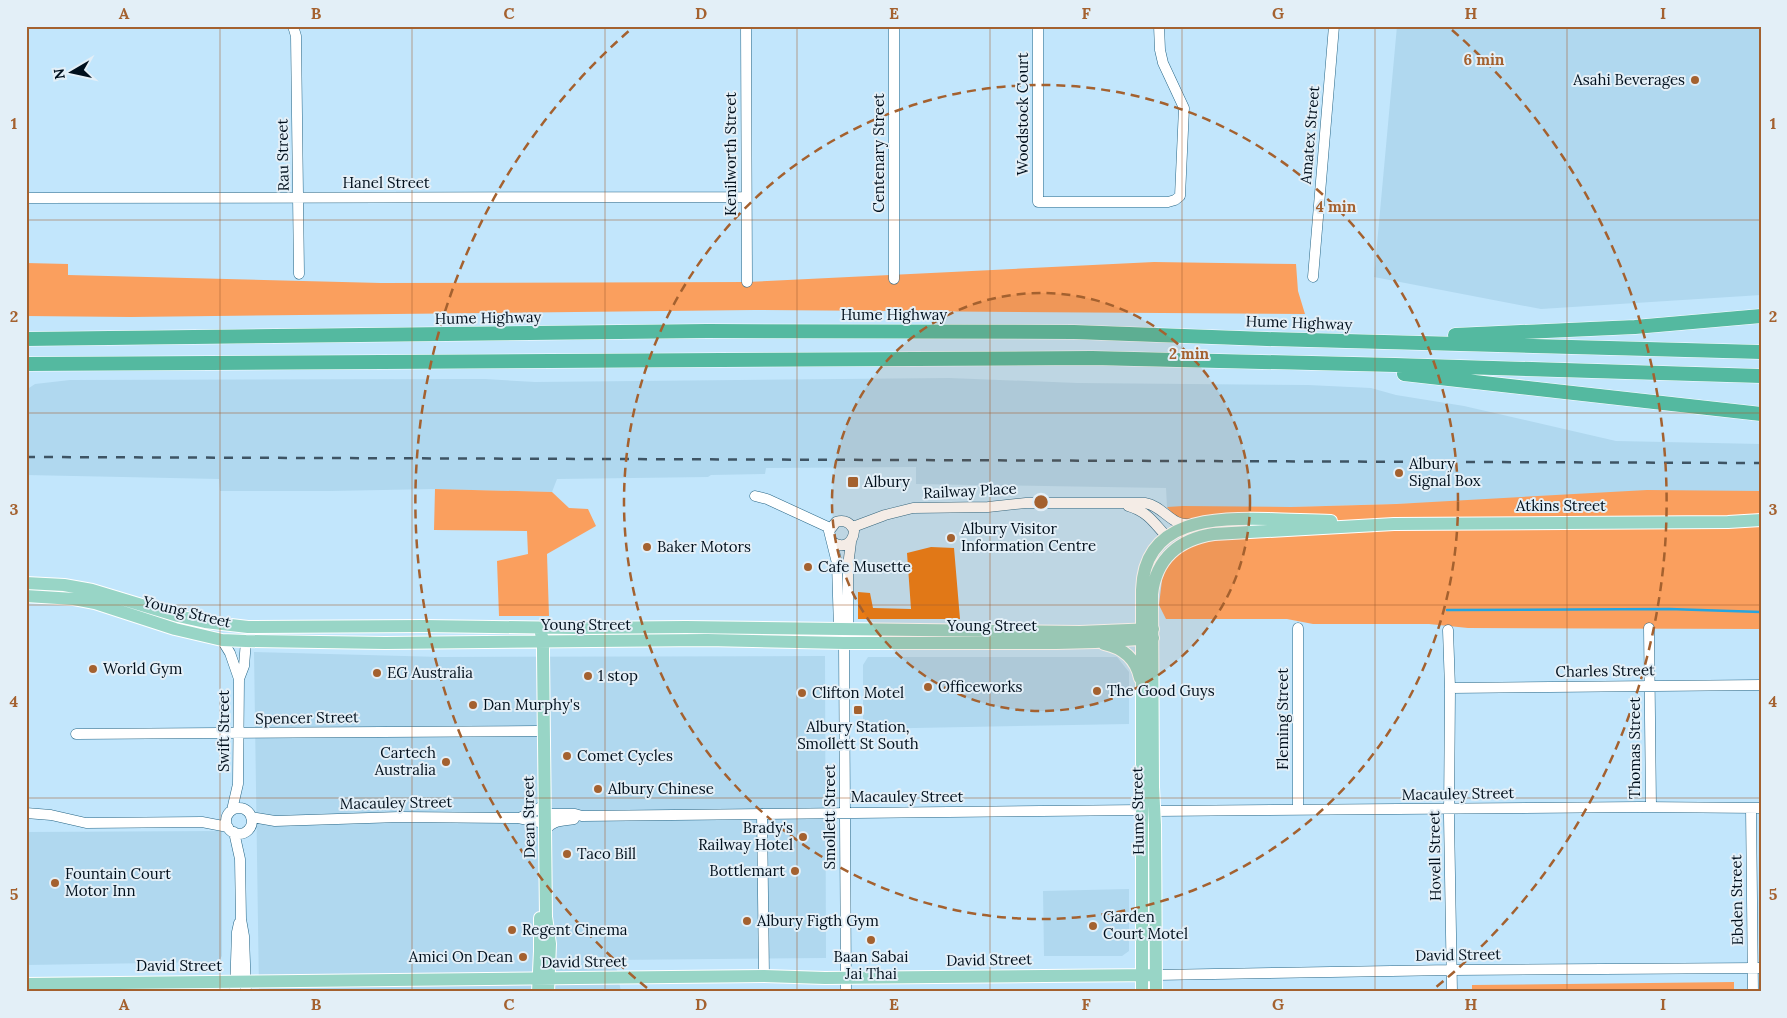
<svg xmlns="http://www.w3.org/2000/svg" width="1787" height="1018" font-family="Lora,serif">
	<rect width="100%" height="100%" fill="#c2e6fc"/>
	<path fill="#b0d8ef" d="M1397,26H1761V295L1541,309L1374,277Z
		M949,378L1077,383L1308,385L1371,388L1396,395L1464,406L1616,441L1761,444V493L1291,507H1167L1166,488L916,484V467L766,468L765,474L711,475L708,477L557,479L552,492L435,489L330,491H220L219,479L26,475V390L35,384L70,380L485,379L535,382Z
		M254,652L441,657L825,656L826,958L615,960L621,992H259Z
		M868,657H1117L1129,672V724L863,729V665Z
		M222,831V956L218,962L26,965V832Z
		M1129,889V951L1122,956H1044L1043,891Z"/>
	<path fill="#fa9f5e" d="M1154,262L1296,264L1298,291L1305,314L754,310L131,317L26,316V263L68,264V275L381,283L747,282Z
		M435,489L552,492L569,508L588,509L596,526L547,554L549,616H499L497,561L528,554L527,531L434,530Z
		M1647,490L1761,491V629L1468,628L1429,624H1313L1287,619H1166L1159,605L1162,580L1165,571L1177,554L1197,543L1167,507L1183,506L1291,507L1396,504Z
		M1734,982V992H1472V985Z"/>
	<path fill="#ea7b14" d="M931,547L954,548L960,619H858V592L870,593L873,608L911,609L907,553Z"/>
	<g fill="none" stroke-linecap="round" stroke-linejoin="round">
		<path stroke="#26a5df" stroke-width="2.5" d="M1447,610L1669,609L1761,612"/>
		<g stroke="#276686" stroke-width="11">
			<path id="minor" d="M293,26L296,36L299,274
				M746,26L747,282
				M894,26V279
				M1038,26V202H1168L1175,200L1180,196L1184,108L1163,63L1160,50L1159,26
				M26,198L746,197
				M1313,277L1334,26
				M755,496L767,499L830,528
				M1128,506C1148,512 1153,522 1167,537
				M853,527L885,515L913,508L988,507L1026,503H1145C1164,506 1171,527 1191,524
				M832,542C843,549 853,544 854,531C851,523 845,519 836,522L829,531L837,563L839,629
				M1298,628V809
				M1649,628L1651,807
				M848,629V566L851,542
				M1448,630L1450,688L1449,817L1452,992
				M222,640L230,653L239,679L238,784L232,810
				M844,643L846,992
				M239,679L244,666L246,641
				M1450,688L1761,685
				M76,734L538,731
				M1751,808L1753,992
				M226 821a13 13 0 1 1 26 0a13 13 0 1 1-26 0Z
				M1155,811L1640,807L1761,808
				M26,813L51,815L86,823L202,822L228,827
				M546,814H575L582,816L1142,810
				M762,814L764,976
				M251,817L275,821L400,817L518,818L539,822
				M519,818L535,811L539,808
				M546,830C551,820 564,821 574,819
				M234,832L240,859L241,919L244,936L246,992
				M1156,975L1452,970L1761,968
				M235,992L237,932L239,923"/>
		</g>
		<g stroke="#fff" stroke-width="14">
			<path id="major" d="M26,583L64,585L92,590L178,616L205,622L248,627L424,626L574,628L686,627L1080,632L1153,629
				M26,596L74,599L95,603L175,629L222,640L246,641L385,643L707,640L844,643H1056L1095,642L1153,638
				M541,633L543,641V654L546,917L550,944L548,992
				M1104,644C1123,648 1136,659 1140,678
				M26,984L764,976L825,978L1156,975
				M538,992L540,951V918
				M1142,992V590C1144,518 1215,518 1269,519C1290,520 1310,520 1331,521
				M1156,992L1155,825L1153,787L1152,594C1156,558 1180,539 1214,534L1394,524L1728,522L1761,520"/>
		</g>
		<g stroke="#fff" stroke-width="15">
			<path id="highway" d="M1455,335L1635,327L1761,316
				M26,339L707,331L1074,332L1267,339L1761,352
				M26,364L1092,358L1395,365L1761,376
				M1404,374L1761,414"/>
		</g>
		<use href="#minor" stroke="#fff" stroke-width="10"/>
		<use href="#major" stroke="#98d5c6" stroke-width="12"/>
		<use href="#highway" stroke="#54b9a0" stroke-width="14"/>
		<path stroke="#3e5464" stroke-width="2.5" stroke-dasharray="9 9" stroke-linecap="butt" d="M26,457L1761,463"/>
	</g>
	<path fill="none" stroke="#a4612f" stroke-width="1" stroke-opacity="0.55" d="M220,26V992M412,26V992M605,26V992M797,26V992M990,26V992M1182,26V992M1375,26V992M1567,26V992M26,220H1761M26,413H1761M26,605H1761M26,798H1761"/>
	<circle cx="1041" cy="502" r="209" fill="#a4612f" fill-opacity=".12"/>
	<g fill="none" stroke="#a4612f" stroke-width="2.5" stroke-dasharray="9 6">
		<circle cx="1041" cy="502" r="209"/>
		<circle cx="1041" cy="502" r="417"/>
		<path d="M647 988A626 626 0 0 1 630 30M1452 30A626 626 0 0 1 1435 988"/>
	</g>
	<g fill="#a4612f" stroke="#e3eff7" stroke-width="2">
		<circle cx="1695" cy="80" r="5"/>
		<circle cx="1399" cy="473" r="5"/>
		<rect x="847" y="476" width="12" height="12" rx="2.5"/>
		<circle cx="951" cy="538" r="5"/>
		<circle cx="647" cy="547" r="5"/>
		<circle cx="808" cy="567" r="5"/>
		<circle cx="93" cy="669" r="5"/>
		<circle cx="377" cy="673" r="5"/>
		<circle cx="588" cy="676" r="5"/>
		<circle cx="928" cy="687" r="5"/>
		<circle cx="1097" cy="691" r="5"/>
		<circle cx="802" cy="693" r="5"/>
		<circle cx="473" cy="705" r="5"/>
		<rect x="853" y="705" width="10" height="10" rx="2.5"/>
		<circle cx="567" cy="756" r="5"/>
		<circle cx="446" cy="762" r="5"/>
		<circle cx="598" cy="789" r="5"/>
		<circle cx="803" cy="837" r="5"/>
		<circle cx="567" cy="854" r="5"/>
		<circle cx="795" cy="871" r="5"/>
		<circle cx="55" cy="883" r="5"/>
		<circle cx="747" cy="921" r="5"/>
		<circle cx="1093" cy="926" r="5"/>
		<circle cx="512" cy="930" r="5"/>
		<circle cx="871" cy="940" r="5"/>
		<circle cx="523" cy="957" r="5"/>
	</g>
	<g text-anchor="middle" stroke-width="4" stroke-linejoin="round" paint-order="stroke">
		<g font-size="15" fill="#000f1c" stroke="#e3eff7" text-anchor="start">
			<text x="1685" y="85" text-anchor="end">Asahi Beverages</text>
			<text x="1409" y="469">Albury<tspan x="1409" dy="17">Signal Box</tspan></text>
			<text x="864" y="487">Albury</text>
			<text x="961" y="534">Albury Visitor<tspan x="961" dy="17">Information Centre</tspan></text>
			<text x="657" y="552">Baker Motors</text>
			<text x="818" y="572">Cafe Musette</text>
			<text x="103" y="674">World Gym</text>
			<text x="387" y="678">EG Australia</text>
			<text x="598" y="681">1 stop</text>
			<text x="938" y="692">Officeworks</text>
			<text x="1107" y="696">The Good Guys</text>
			<text x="812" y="698">Clifton Motel</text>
			<text x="483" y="710">Dan Murphy's</text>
			<text x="858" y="732" text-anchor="middle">Albury Station,<tspan x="858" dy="17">Smollett St South</tspan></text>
			<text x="436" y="758" text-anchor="end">Cartech<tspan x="436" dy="17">Australia</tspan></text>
			<text x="577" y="761">Comet Cycles</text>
			<text x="608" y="794">Albury Chinese</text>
			<text x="793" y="833" text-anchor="end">Brady's<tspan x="793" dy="17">Railway Hotel</tspan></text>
			<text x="577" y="859">Taco Bill</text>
			<text x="785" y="876" text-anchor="end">Bottlemart</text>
			<text x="65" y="879">Fountain Court<tspan x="65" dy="17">Motor Inn</tspan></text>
			<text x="1103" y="922">Garden<tspan x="1103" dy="17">Court Motel</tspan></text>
			<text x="757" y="926">Albury Figth Gym</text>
			<text x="522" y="935">Regent Cinema</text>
			<text x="513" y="962" text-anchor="end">Amici On Dean</text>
			<text x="871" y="962" text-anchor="middle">Baan Sabai<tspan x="871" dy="17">Jai Thai</tspan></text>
		</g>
		<g font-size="15" fill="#000f1c" stroke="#e3eff7">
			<text transform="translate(1023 114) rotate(-90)" y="5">Woodstock Court</text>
			<text transform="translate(1310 135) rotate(-85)" y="5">Amatex Street</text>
			<text transform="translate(879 153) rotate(-90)" y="5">Centenary Street</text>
			<text transform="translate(731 154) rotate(-90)" y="5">Kenilworth Street</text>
			<text transform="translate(283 155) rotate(-91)" y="5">Rau Street</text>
			<text x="386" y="188">Hanel Street</text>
			<text x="894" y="320">Hume Highway</text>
			<text transform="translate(488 318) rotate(-1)" y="5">Hume Highway</text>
			<text transform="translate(1299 323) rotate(2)" y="5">Hume Highway</text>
			<text transform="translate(970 491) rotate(-3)" y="5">Railway Place</text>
			<text x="1561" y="511">Atkins Street</text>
			<text transform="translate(187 612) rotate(14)" y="5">Young Street</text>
			<text x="586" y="630">Young Street</text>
			<text x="992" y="631">Young Street</text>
			<text transform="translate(1605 671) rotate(-1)" y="5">Charles Street</text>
			<text transform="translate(307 718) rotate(-1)" y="5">Spencer Street</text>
			<text transform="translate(1283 719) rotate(-90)" y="5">Fleming Street</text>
			<text transform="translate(224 731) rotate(-90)" y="5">Swift Street</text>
			<text transform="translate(1635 748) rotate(-90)" y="5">Thomas Street</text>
			<text transform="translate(1458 794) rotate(-1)" y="5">Macauley Street</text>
			<text x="907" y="802">Macauley Street</text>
			<text transform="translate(396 803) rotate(-1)" y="5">Macauley Street</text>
			<text transform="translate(1138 811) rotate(-91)" y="5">Hume Street</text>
			<text transform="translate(529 817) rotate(-91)" y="5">Dean Street</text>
			<text transform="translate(830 817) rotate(-90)" y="5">Smollett Street</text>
			<text transform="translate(1435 856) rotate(-91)" y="5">Hovell Street</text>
			<text transform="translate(1737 900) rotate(-91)" y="5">Ebden Street</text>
			<text transform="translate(1458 955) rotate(-1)" y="5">David Street</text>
			<text transform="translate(989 960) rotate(-1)" y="5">David Street</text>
			<text transform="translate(584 962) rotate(-1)" y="5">David Street</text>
			<text x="179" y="971">David Street</text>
		</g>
	</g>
	<circle cx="1041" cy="502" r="8" fill="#a4612f" stroke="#e3eff7" stroke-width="2.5"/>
	<g font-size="15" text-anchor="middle" font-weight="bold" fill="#a4612f" stroke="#e3eff7" stroke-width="4" stroke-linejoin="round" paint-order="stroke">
		<text x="1484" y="65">6 min</text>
		<text x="1336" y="212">4 min</text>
		<text x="1189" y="359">2 min</text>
	</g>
	<rect width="1787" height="1018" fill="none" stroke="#e3eff7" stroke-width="55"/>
	<g transform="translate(72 72) rotate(261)" stroke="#e3eff7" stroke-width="4" paint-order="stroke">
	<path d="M0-4L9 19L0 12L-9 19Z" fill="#000f1c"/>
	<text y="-8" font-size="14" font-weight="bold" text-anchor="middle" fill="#000f1c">N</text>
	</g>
	<rect x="28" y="28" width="1732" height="962" fill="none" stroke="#a4612f" stroke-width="2"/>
	<g font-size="16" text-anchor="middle" font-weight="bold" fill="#a4612f">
		<text x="124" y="19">A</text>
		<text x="316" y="19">B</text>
		<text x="509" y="19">C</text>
		<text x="701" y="19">D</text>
		<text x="894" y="19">E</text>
		<text x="1086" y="19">F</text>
		<text x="1278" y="19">G</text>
		<text x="1471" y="19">H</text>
		<text x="1663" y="19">I</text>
		<text x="14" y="129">1</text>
		<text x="1773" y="129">1</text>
		<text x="14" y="322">2</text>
		<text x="1773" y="322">2</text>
		<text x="14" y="515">3</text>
		<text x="1773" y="515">3</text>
		<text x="14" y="707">4</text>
		<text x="1773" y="707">4</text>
		<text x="14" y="900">5</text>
		<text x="1773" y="900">5</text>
		<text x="124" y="1010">A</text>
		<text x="316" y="1010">B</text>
		<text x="509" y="1010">C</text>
		<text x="701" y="1010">D</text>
		<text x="894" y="1010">E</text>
		<text x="1086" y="1010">F</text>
		<text x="1278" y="1010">G</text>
		<text x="1471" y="1010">H</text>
		<text x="1663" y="1010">I</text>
	</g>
</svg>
